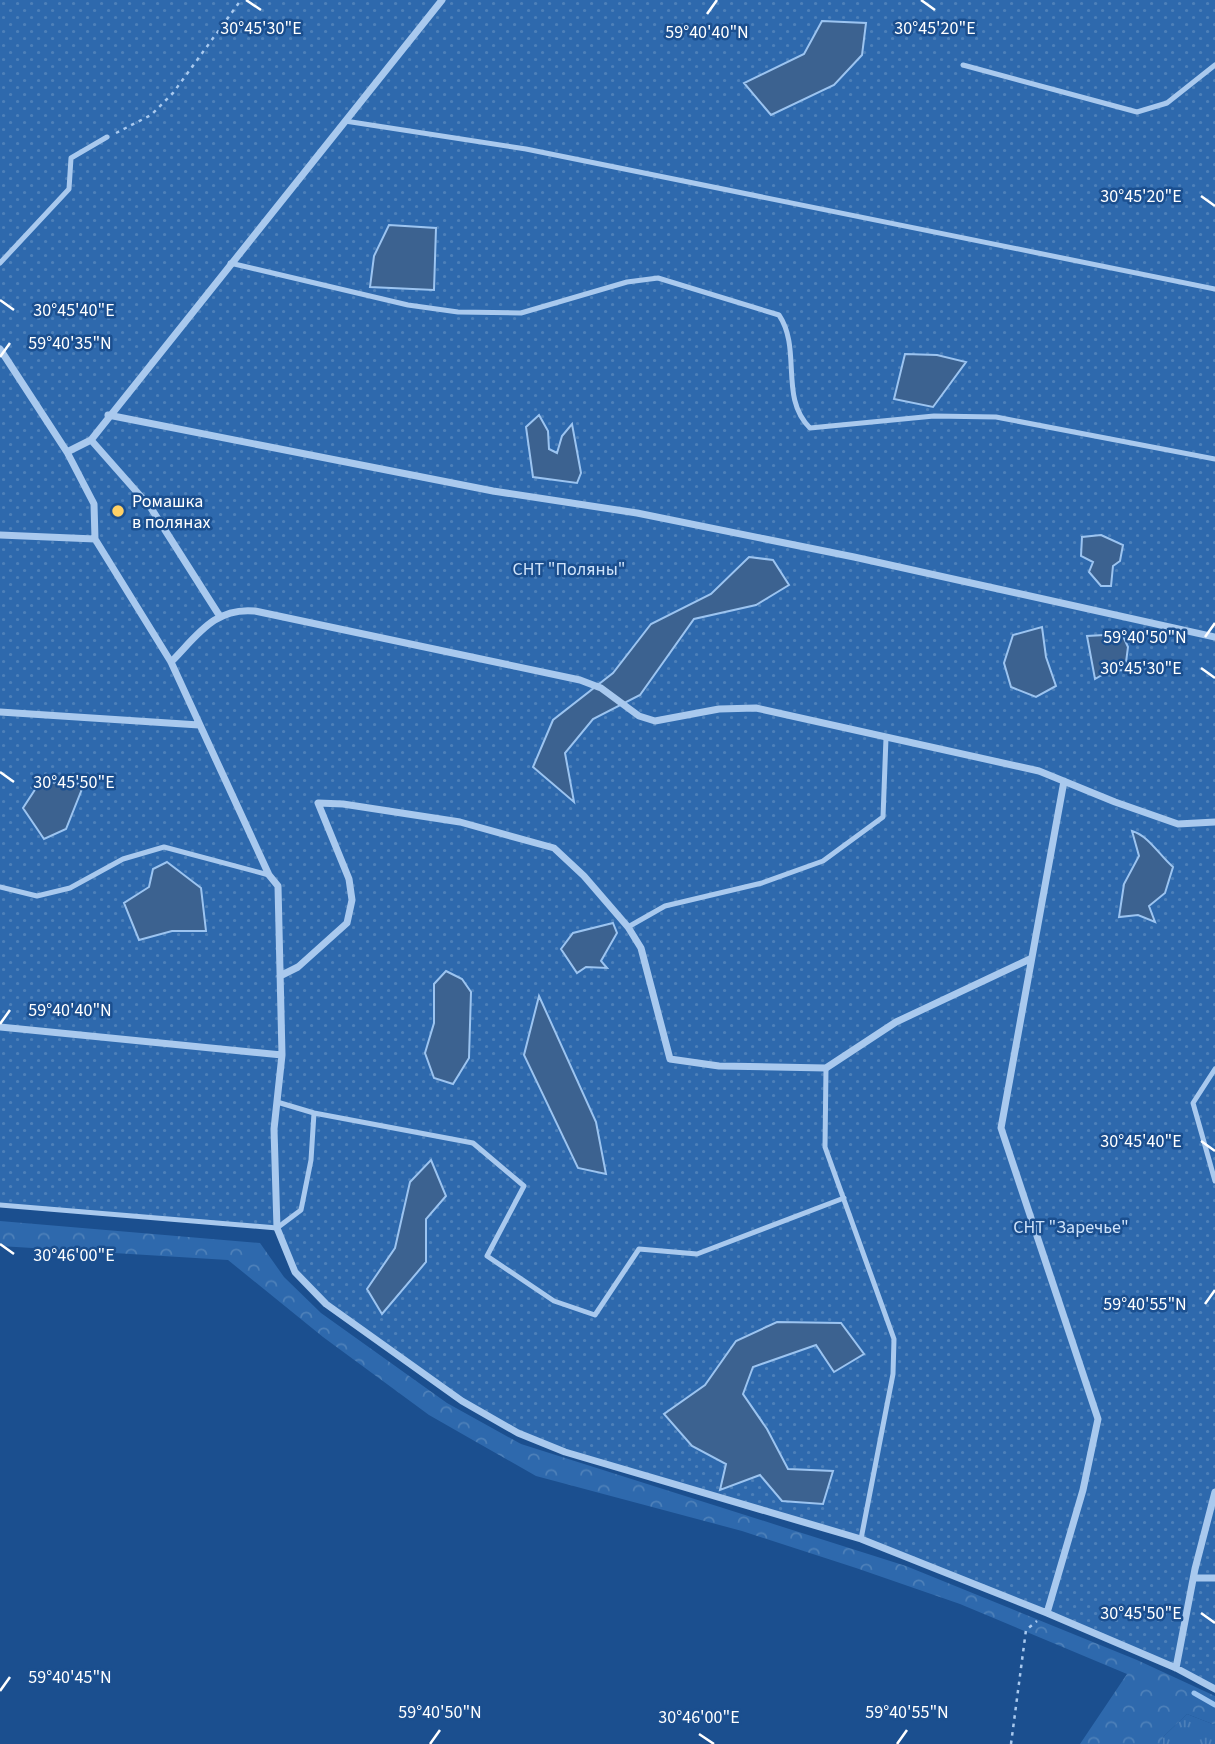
<svg xmlns="http://www.w3.org/2000/svg" width="1215" height="1744" font-family="'Source Sans 3',sans-serif">
	<defs>
		<pattern id="grass-tufts" width="24" height="20" patternUnits="userSpaceOnUse" patternTransform="scale(1.75)"><rect width="24" height="20" fill="#2e69ad"/><path d="M3 7l-1-3M5 7V3M7 7l1-3M15 17l-1-3M17 17v-4M19 17l1-3" fill="none" stroke="#4d80b9"/></pattern>
		<pattern id="forest-crowns" width="20" height="18" patternUnits="userSpaceOnUse" patternTransform="scale(1.75)"><rect width="20" height="18" fill="#2e69ad"/><path d="M2 6a3 3 0 1 1 6 0M12 15a3 3 0 1 1 6 0" fill="none" stroke="#4d80b9"/></pattern>
		<pattern id="park-dots" width="8" height="8" patternUnits="userSpaceOnUse" patternTransform="scale(1.75)"><rect width="8" height="8" fill="#2e69ad"/><path d="M2 2h.1M6 6h.1" fill="none" stroke="#4d80b9" stroke-width="1.8" stroke-linecap="round"/></pattern>
	</defs>
	<rect width="100%" height="100%" fill="#1b4f8f"/>
	<path fill="url(#grass-tufts)" d="M1187,1714L1215,1725V1744H1162L1163,1737Z"/>
	<path fill="url(#forest-crowns)" d="M0,1221L260,1243L284,1277L321,1313L447,1403L521,1444L906,1566L1137,1660L1215,1696V1725L1187,1714L1163,1737L1162,1744H1080L1127,1674L960,1604L856,1568L742,1531L536,1476L429,1415L323,1337L228,1260L0,1246Z"/>
	<path fill="url(#park-dots)" d="M0,0H1215V1689L1176,1668L861,1539L565,1452L518,1433L462,1401L326,1304L295,1272L276,1228L0,1205Z"/>
	<path fill="#3c6290" stroke="#9cc4f0" stroke-width="2" d="M822,21L866,23L862,55L834,85L771,115L744,83L804,54Z
		M389,225L436,228L434,290L370,287L374,256Z
		M905,354L937,355L966,362L933,407L894,399Z
		M539,415L548,431L549,449L557,453L562,436L572,424L581,473L577,483L533,477L526,427Z
		M1101,535L1123,545L1120,561L1113,566L1111,586H1101L1089,572L1093,562L1081,556L1082,537Z
		M749,557L773,560L789,585L756,605L694,619L640,695L593,719L565,753L574,802L533,767L553,720L613,673L651,624L711,594Z
		M1042,627L1046,657L1056,686L1036,697L1011,687L1004,663L1013,635Z
		M1122,634L1128,647L1125,670L1109,671L1095,679L1087,636Z
		M40,782L84,784L66,829L44,839L23,808Z
		M1132,831C1149,836 1159,855 1173,867L1165,893L1149,906L1155,922L1138,915L1119,917L1124,884L1139,856Z
		M167,862L201,888L206,931H172L139,940L124,903L149,887L153,869Z
		M613,923L617,933L601,961L607,968L586,967L577,973L561,949L573,933Z
		M446,971L462,979L471,992L469,1058L453,1084L434,1078L425,1053L434,1023V984Z
		M539,996L596,1122L606,1174L578,1168L524,1055Z
		M431,1160L446,1196L426,1219V1262L382,1314L367,1289L395,1248L410,1182Z
		M777,1322L841,1323L864,1354L834,1372L816,1345L753,1367L743,1394L767,1429L788,1469L833,1471L823,1504L782,1501L760,1475L720,1490L726,1464L692,1446L664,1414L705,1385L736,1341Z"/>
	<g fill="none" stroke-linecap="round" stroke-linejoin="round">
		<path stroke="#9cc4f0" stroke-width="5" d="M1194,1693L1215,1705"/>
		<path stroke="#a9c9ee" stroke-width="2.5" stroke-dasharray="3.5 5" stroke-linecap="butt" d="M116,133L151,115L173,93L241,0
			M1011,1744L1026,1630L1037,1621"/>
		<path stroke="#a9c9ee" stroke-width="5" d="M963,65L1137,112L1167,103L1215,65
			M345,121L526,149L1215,289
			M0,263L69,189L71,158L107,137
			M230,263L408,305L458,312L521,313L627,282L658,278L779,315C802,349 779,398 810,428L934,416L996,417L1215,459
			M0,887L37,896L70,888L123,859L164,847L269,875
			M628,927L665,906L762,883L823,861L883,817L886,738
			M826,1068L825,1147L894,1339L893,1374L861,1539
			M1215,1069L1193,1103L1215,1181
			M277,1102L314,1113L473,1143L524,1186L487,1256L554,1301L595,1315L639,1249L697,1254L844,1198
			M0,1205L277,1228L301,1210L311,1160L314,1113"/>
		<path stroke="#a9c9ee" stroke-width="7" d="M0,349L67,452L94,504L95,539L171,662L269,875L278,886L282,1055L274,1129L277,1228L295,1272L326,1304L462,1401L518,1433L565,1452L861,1539L1047,1613L1176,1668L1215,1689
			M108,415L493,491L637,513L854,557L1215,637
			M91,440L151,508L219,615
			M67,452L91,440L442,0
			M0,535L95,539
			M171,662C197,636 214,607 255,611L580,680L601,688L639,716L655,721L719,709L756,708L1039,771L1115,802L1178,824L1215,822
			M0,712L199,725
			M280,976L298,967L347,923L352,900L349,879L318,803L343,804L460,822L554,848L584,876L628,927L641,948L670,1059L719,1066L826,1068L896,1022L1030,959
			M0,1027L282,1055
			M1194,1578H1215
			M1047,1613L1083,1490L1098,1419L1001,1128L1064,781
			M1176,1668L1195,1569L1215,1492"/>
	</g>
	<path fill="none" stroke="#fff" stroke-width="2.5" d="M246,0L261,10M921,0L935,10M707,14L717,0M1201,196L1215,206M0,300L14,310M0,357L10,343M1205,637L1215,623M1201,668L1215,678M0,772L14,782M0,1024L10,1010M1201,1141L1215,1151M0,1244L14,1254M1205,1304L1215,1290M1201,1613L1215,1623M0,1691L10,1677M699,1734L714,1744M430,1744L440,1730M897,1744L907,1730"/>
	<circle fill="#ffd166" stroke="#1b4f8f" stroke-width="2.5" cx="118" cy="511" r="7"/>
	<g text-anchor="middle" stroke-width="5" stroke-linejoin="round" paint-order="stroke">
		<g font-size="18" fill="#fff" stroke="#1b4f8f" text-anchor="start">
			<text x="132" y="507">Ромашка<tspan x="132" dy="21">в полянах</tspan></text>
		</g>
		<g font-size="18" fill="#cfe3fa" stroke="#1b4f8f">
			<text x="569" y="575">СНТ "Поляны"</text>
			<text x="1071" y="1233">СНТ "Заречье"</text>
		</g>
	</g>
	<g font-size="18" text-anchor="middle" fill="#fff" stroke="#1b4f8f" stroke-width="5" stroke-linejoin="round" paint-order="stroke">
		<text x="261" y="34">30°45'30"E</text>
		<text x="935" y="34">30°45'20"E</text>
		<text x="707" y="38">59°40'40"N</text>
		<text x="1141" y="202">30°45'20"E</text>
		<text x="74" y="316">30°45'40"E</text>
		<text x="70" y="349">59°40'35"N</text>
		<text x="1145" y="643">59°40'50"N</text>
		<text x="1141" y="674">30°45'30"E</text>
		<text x="74" y="788">30°45'50"E</text>
		<text x="70" y="1016">59°40'40"N</text>
		<text x="1141" y="1147">30°45'40"E</text>
		<text x="74" y="1261">30°46'00"E</text>
		<text x="1145" y="1310">59°40'55"N</text>
		<text x="1141" y="1619">30°45'50"E</text>
		<text x="70" y="1683">59°40'45"N</text>
		<text x="440" y="1718">59°40'50"N</text>
		<text x="907" y="1718">59°40'55"N</text>
		<text x="699" y="1723">30°46'00"E</text>
	</g>
</svg>
